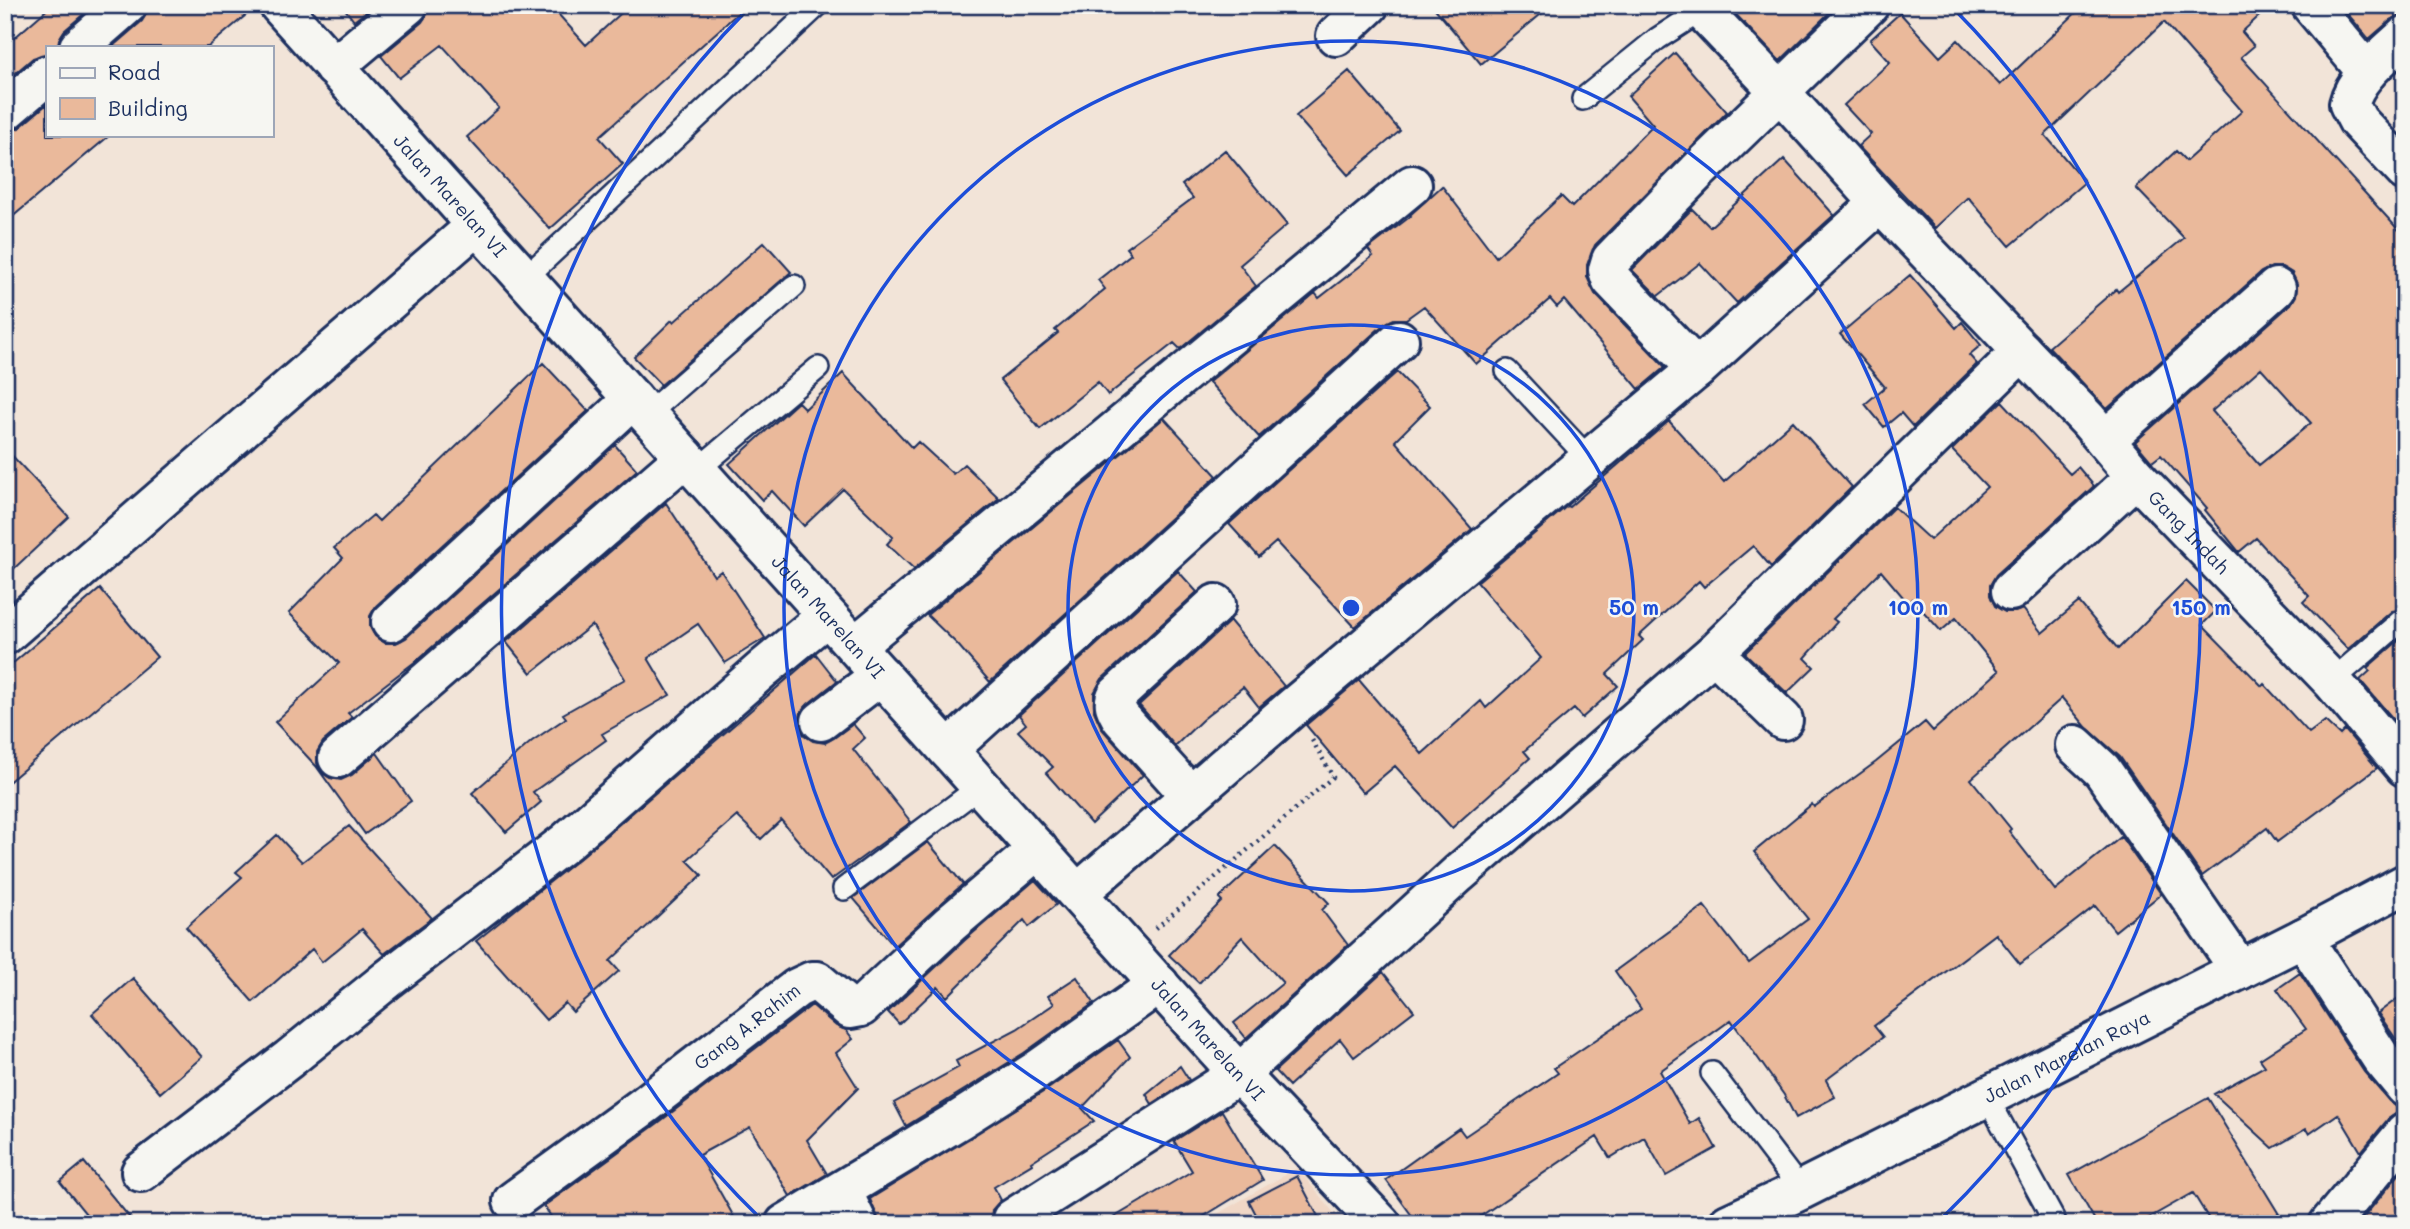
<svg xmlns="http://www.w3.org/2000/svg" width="2410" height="1229" font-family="Mali,sans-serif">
	<rect width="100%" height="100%" fill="#f2e4d8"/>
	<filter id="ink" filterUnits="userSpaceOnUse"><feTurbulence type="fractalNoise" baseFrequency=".0143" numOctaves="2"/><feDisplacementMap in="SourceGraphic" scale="14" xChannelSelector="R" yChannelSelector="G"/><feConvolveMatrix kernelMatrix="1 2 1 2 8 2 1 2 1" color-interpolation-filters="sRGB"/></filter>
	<g filter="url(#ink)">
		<path fill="#f0d7c6" d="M1297,1168L1343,1224H1200Z"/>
		<path fill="#eab99b" stroke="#1b2f5e" stroke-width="2" fill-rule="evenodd" d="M52,5H94L64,31L59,39L58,47H47V54L33,58L5,82V46Z
			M148,5H258L208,47H112L142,21L147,13Z
			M342,5H374L354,21Z
			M429,5H550L586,45L630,5H747L599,137L623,164L550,229L467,137L499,108L442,45L399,78L381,56L422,22L428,13Z
			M1432,5H1552L1481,64Z
			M1727,5H1837L1780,61Z
			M2084,5H2271L2242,32L2254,46L2241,57L2405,237V609L2392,611L2348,649L2303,602L2309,596L2256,538L2239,552L2205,510L2207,508L2161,455L2152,462L2135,442L2291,304L2296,296L2297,284L2292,273L2282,267H2272L2261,272L2107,409L2049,347L2116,289L2118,292L2184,238L2136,188L2176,151L2186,161L2242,111L2164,22L2045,135L2085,182L2010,246L1968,197L1935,228L1858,146L1871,134L1844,105L1890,62L1870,40L1900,13L1940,57L1958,40L2000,85ZM2261,368L2311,423L2259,465L2212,411Z
			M2340,5H2405V15L2391,20L2369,39Z
			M1675,53L1727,112L1595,245L1587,265V277L1595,294L1665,367L1639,389L1564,300L1557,307L1550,299L1476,364L1424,306L1406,319H1394L1384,324L1259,437L1209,382L1315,293L1319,298L1373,256L1368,249L1411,216L1410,215L1442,186L1496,257L1561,196L1572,207L1653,125L1628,96Z
			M1349,71L1400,131L1348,175L1296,116Z
			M47,104V135H110L5,223V132L19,128Z
			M1225,150L1287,225L1240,265L1256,286L1180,349L1174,343L1108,395L1098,382L1040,429L1000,380L1058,333L1055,330L1105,289L1098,280L1131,254L1126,248L1193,198L1182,185Z
			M1784,159L1834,215L1737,303L1700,263L1658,296L1632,270L1692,209L1710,227Z
			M764,242L791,272L661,385L634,357L672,320L674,322Z
			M1910,275L1956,328L1962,322L1981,345L1969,355L1977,364L1913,427L1901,413L1884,427L1865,404L1885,387L1840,334Z
			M543,363L588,411L376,606L370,616V627L375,636L385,643H396L406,638L615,445L637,470L416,661L348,713L352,717L323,742L317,752V763L321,772L330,778L341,780L352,775L377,753L411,801L365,834L316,766L275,722L339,663L289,613L343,558L334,548L373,515L379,521Z
			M1397,372L1430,406L1395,441L1472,529L1355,627L1276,542L1259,557L1229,524Z
			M843,373L912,448L918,442L953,474L964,464L999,498L914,569L887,544L893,537L843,489L804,526L772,491L762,500L729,464L798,402L805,409Z
			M2002,401L2070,474L2078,467L2094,486L1996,575L1990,585V595L1995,606L2005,612H2015L2023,609L2042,633L2079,602L2118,649L2186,581L2216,611L2202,625L2262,686L2264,684L2309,733L2325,721L2340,735L2345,730L2377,768L2277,842L2267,828L2202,876L2120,757L2087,728L2062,698L1971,779L2011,829L2009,831L2055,890L2121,837L2161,894L2115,931L2095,906L2020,964L1996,934L1874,1026L1883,1037L1826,1080L1835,1097L1796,1118L1784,1095L1731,1020L1660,1071L1690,1124L1699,1118L1716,1148L1666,1176L1644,1137L1610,1158L1597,1137L1469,1224H1418L1386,1180L1459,1128L1465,1136L1558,1073L1554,1068L1641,1009L1615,971L1704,906L1749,963L1808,919L1754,852L1812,804L1814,807L1876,762L1925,722L1933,731L1999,671L1956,618L1941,631L1912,599L1908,603L1881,571L1833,619L1837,622L1805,658L1814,667L1787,693L1745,653L1894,507L1930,540L1987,487L1952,450Z
			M1164,418L1217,476L990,682L958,645L927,615Z
			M1669,421L1724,482L1793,421L1852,487L1771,567L1753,546L1704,587L1699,581L1639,636L1643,640L1607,674L1618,686L1582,718L1574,709L1524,751L1530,758L1452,828L1395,766L1363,793L1306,725L1359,680L1422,754L1481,701L1486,708L1541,658L1477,582L1567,506L1569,507Z
			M5,448L69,517L5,577Z
			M666,503L714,576L721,571L765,638L725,663L698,624L648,658L670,695L602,734L606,740L533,792L541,802L506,832L472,793L532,741L566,718L563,714L625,679L592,625L531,673L506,642Z
			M1178,571L1197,592L1102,679L1094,693V711L1102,729L1143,775L1091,824L1046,773L1053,767L1018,731L1026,724L1019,715Z
			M100,589L157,657L5,785V670Z
			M1230,621L1284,686L1259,707L1243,687L1202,720L1175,746L1139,705Z
			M2405,635V733L2360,680L2370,671L2367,668Z
			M816,654L837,681L808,704L801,712L799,723L803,734L813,741L825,743L834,738L853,724L865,738L853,749L911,822L831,880L781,820L761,839L737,816L687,860L702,875L610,961L619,971L573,1012L565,1003L546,1020L476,941L580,858Z
			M349,826L432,918L384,954L362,929L322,962L312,949L253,1002L186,927L242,877L236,872L277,835L302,862Z
			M928,842L963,884L894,946L853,898Z
			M1275,846L1329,903L1322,910L1348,945L1246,1038L1234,1023L1283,983L1242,937L1199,983L1169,955L1222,901L1219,898Z
			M1035,880L1057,904L1029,927L1024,920L947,997L938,987L899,1024L888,1012L965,940Z
			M1383,972L1414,1011L1354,1057L1340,1039L1289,1086L1275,1071Z
			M2300,973L2364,1072L2389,1101L2397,1107L2405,1108V1112L2397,1113L2388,1119L2361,1152L2338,1114L2309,1134L2306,1129L2273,1148L2214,1094L2265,1066L2260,1059L2306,1029L2277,989Z
			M1077,977L1094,1003L1024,1053L906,1126L894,1103L959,1067L956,1061L1017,1029L1054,1004L1048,996Z
			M133,978L202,1057L160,1093L92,1014Z
			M2405,993V1052L2378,1013Z
			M812,1005L836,1026L846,1030L853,1039L836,1053L858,1088L807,1140L827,1174L790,1196L750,1127L699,1155L738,1224H556L544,1206L658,1123Z
			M1118,1040L1130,1057L1082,1108L1094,1121L1031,1162L1032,1164L994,1187L1001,1200L992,1210L991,1224H880L870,1199L1048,1089Z
			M1180,1066L1189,1080L1152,1104L1146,1094Z
			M2208,1098L2285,1224H2212L2193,1193L2138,1224H2097L2069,1175Z
			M1222,1111L1263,1180L1191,1224H1103L1192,1171L1174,1141Z
			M84,1162L135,1224H94L60,1182Z
			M2405,1167V1224L2400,1216L2392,1224H2358Z
			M1297,1176L1322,1224H1261L1249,1201Z"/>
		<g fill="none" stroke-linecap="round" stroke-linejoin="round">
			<g stroke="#1b2f5e" stroke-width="26">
				<path id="lane" d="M1583,99L1657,39L1702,10
					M525,278L818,5
					M1507,371L1589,459
					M647,414L794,286
					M697,470L818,368
					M2332,681L2401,621
					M844,889L981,786
					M1712,1073L1801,1190
					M1987,1097L2056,1224"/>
			</g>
			<g stroke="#1b2f5e" stroke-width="44">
				<g id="street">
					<path id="s1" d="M1697,5L1781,93L1880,203L2088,420L2136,477L2332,681L2405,767"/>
					<path d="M2311,5L2367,72"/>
					<path d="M1336,36L1369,5"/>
					<path d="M2405,36C2384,56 2356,76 2349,104L2358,121L2405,171"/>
					<path d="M79,47L127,5"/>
					<path d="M334,67L408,5"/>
					<path d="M5,111L47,75"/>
					<path d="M1697,369L1611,279L1608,270L1611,260L1697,172L1869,5"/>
					<path d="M2105,440L2276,288"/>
					<path d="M2011,591L2136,477"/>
					<path d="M391,622L633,399"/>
					<path d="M5,635L477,225"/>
					<path d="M855,646L1412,185"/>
					<path d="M1714,653L1783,720"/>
					<path d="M821,721L881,675"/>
					<path d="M2075,745L2102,770L2240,970"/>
					<path d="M948,750L1399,340"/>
					<path d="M338,758L685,457"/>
					<path d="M1190,795L1121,718C1116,709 1112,704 1117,695L1216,604"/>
					<path d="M1078,893L1293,707L1697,369L1880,203"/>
					<path d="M2303,938L2381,1058L2405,1087"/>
					<path d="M141,1172L289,1059L388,979L566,842L764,668L827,616"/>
					<path d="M842,1191L858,1224"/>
					<path id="s2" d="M513,1201L645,1105L797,988L812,981H817L850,1009L861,1007L950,924L1038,849"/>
					<path d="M1012,1219L1239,1074L1458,874L1714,653L2022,351"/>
					<path d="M785,1224L959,1120L1036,1071L1159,984"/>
					<path d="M2329,1224L2405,1133"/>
				</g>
			</g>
			<g stroke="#1b2f5e" stroke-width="44">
				<g id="secondary">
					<path id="s3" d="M279,5L1239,1074L1381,1224"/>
				</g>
			</g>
			<g stroke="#1b2f5e" stroke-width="44">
				<g id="primary">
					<path id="s4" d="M1728,1224L1801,1190L2303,938L2405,884"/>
				</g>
			</g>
			<path stroke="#1b2f5e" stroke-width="4.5" stroke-dasharray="2 5" stroke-linecap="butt" d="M1156,928L1333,777L1312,740"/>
			<use href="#lane" stroke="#f6f6f2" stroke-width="21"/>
			<use href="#street" stroke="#f6f6f2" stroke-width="38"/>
			<use href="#secondary" stroke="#f6f6f2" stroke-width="38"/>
			<use href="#primary" stroke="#f6f6f2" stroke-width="38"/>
		</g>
	</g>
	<g fill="none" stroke="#1d4ed8" stroke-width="3.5">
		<circle cx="1351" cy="608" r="283"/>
		<circle cx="1351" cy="608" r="567"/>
		<path d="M761 1219A850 850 0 0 1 750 7M1952 7A850 850 0 0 1 1941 1219"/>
	</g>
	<g text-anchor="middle" stroke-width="5" stroke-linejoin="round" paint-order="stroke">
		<g font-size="19" fill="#1b2f5e" stroke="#f6f6f2">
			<text dy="7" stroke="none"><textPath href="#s3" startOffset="256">Jalan Marelan VI</textPath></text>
			<text dy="7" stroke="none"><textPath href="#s1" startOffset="721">Gang Indah</textPath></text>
			<text dy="7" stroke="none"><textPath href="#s3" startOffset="822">Jalan Marelan VI</textPath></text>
			<text dy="7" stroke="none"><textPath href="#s2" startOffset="292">Gang A.Rahim</textPath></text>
			<text dy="7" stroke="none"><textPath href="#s3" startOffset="1390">Jalan Marelan VI</textPath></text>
			<text dy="7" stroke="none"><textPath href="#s4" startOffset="378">Jalan Marelan Raya</textPath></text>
		</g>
	</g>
	<circle cx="1351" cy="608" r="10" fill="#1d4ed8" stroke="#f6f6f2" stroke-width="3.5"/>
	<g font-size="21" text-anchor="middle" font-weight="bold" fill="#1d4ed8" stroke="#f6f6f2" stroke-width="5" stroke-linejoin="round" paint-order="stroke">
		<text x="1634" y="615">50 m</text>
		<text x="1918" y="615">100 m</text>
		<text x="2201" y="615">150 m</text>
	</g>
	<rect width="2410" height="1229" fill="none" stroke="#f6f6f2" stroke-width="28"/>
	<rect x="14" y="14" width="2382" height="1201" fill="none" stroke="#1b2f5e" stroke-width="2.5" filter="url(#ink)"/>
	<rect x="46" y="46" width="228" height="91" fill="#f6f6f2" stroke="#9ea6b7" stroke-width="2"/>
	<rect x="60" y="68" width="35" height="10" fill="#f6f6f2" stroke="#9ea6b7" stroke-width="2"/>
	<text x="108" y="80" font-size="21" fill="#1b2f5e">Road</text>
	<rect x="60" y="98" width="35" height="21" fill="#eab99b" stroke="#9ea6b7" stroke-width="2"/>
	<text x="108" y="116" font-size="21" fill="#1b2f5e">Building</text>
</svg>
